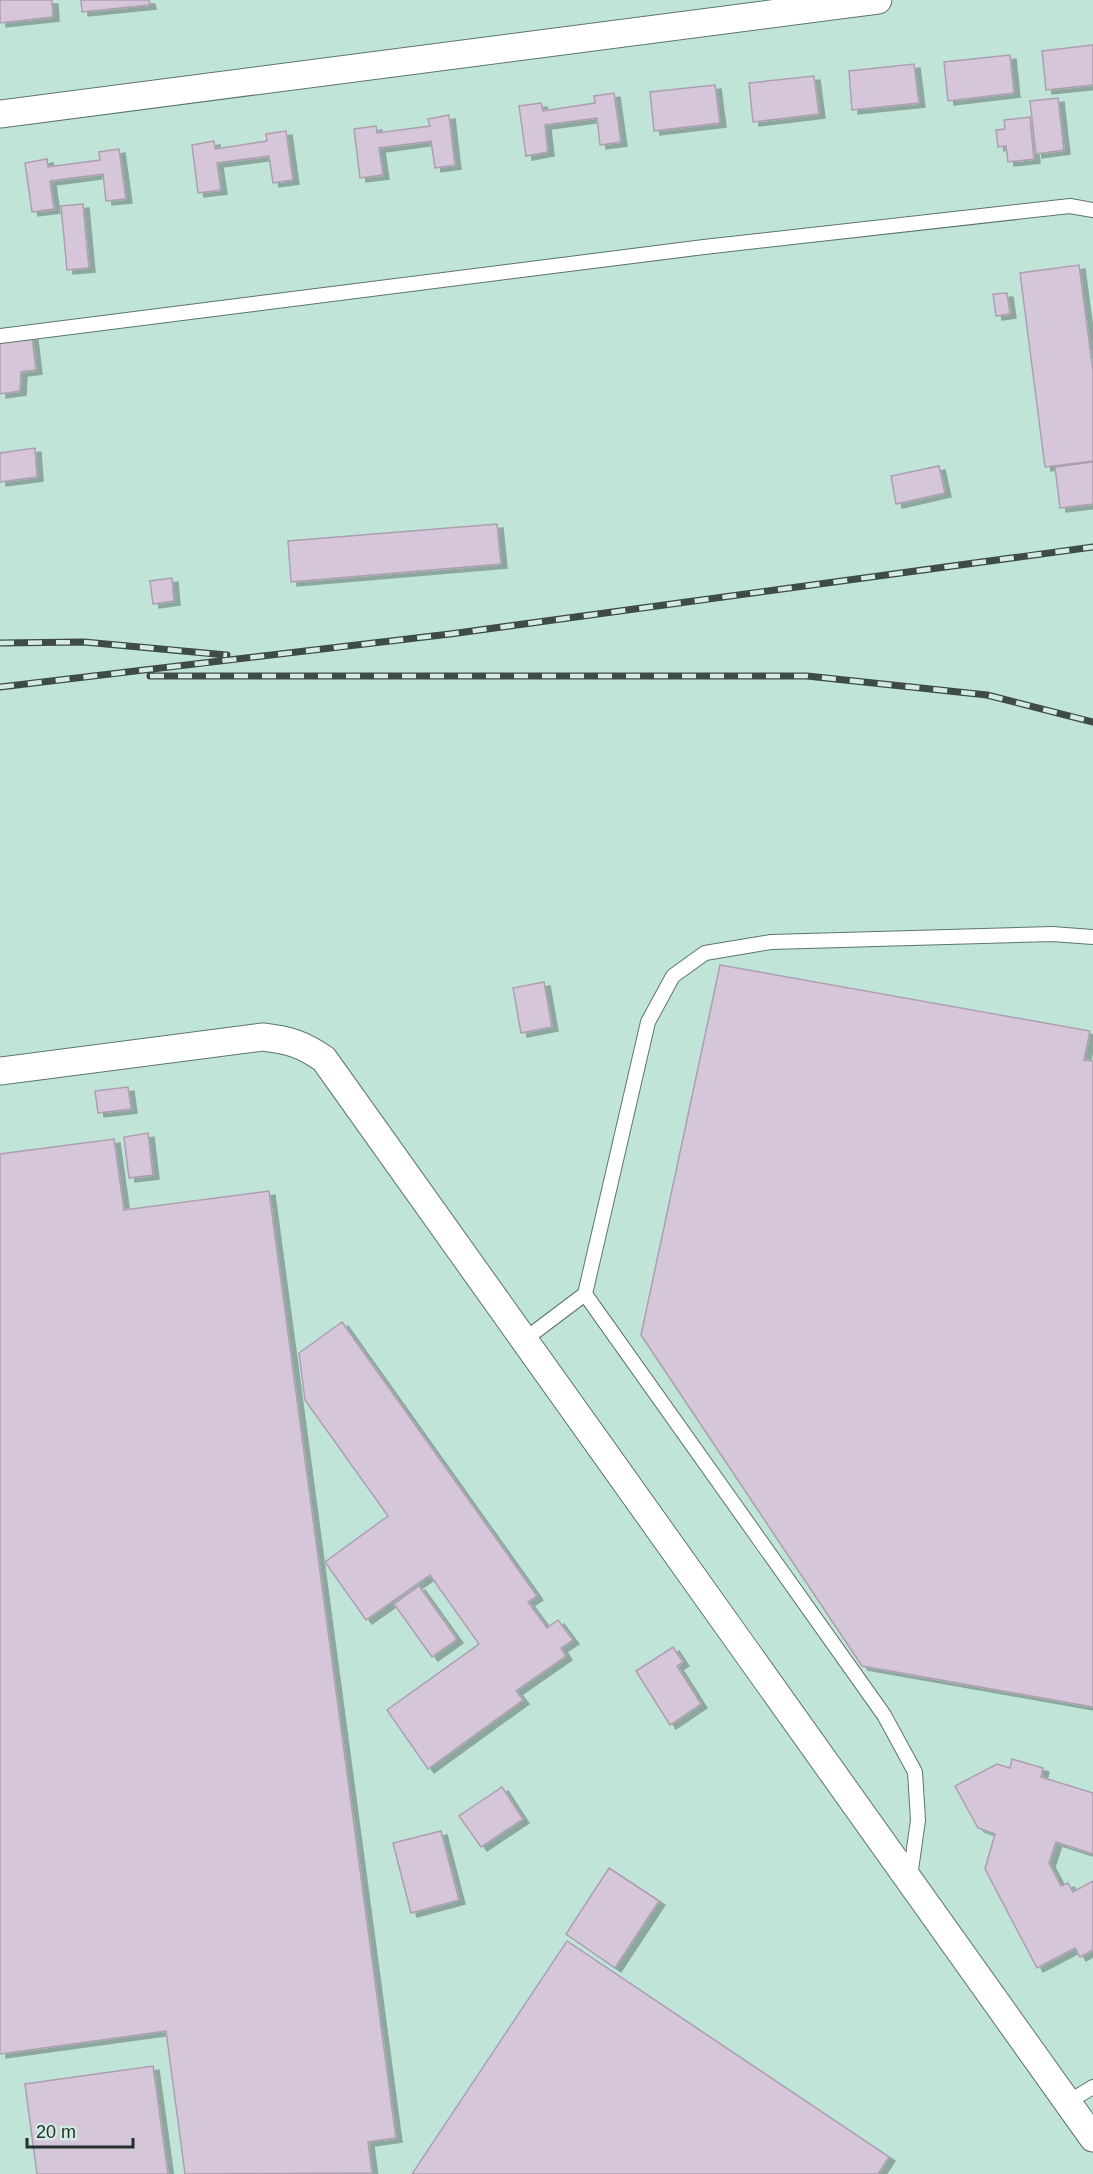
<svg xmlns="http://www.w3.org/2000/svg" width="1093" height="2174" font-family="Helvetica,sans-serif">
	<defs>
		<filter id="shadow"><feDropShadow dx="6" dy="4" stdDeviation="0" flood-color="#0004"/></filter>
	</defs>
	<rect width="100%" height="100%" fill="#d2ece3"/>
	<path fill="#c0e4d8" d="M0,0H1093V2174H0Z"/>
	<path fill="#d5c6d9" stroke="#ad9fb1" stroke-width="1.5" filter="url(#shadow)" d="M0,0H52L53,17L0,23Z
		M81,0H149L150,5L82,12Z
		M1093,45V85L1046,90L1042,51Z
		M1010,55L1014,93L948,101L944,62Z
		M914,64L919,103L852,110L849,71Z
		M814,76L819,114L753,122L749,83Z
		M715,85L720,123L654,131L650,92Z
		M614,93L621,142L600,145L597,118L545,125L548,152L526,156L519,106L541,103L543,111L595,103L594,96Z
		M1058,98L1064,150L1036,154L1030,101Z
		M449,115L455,165L435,168L431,141L379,148L383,175L360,178L354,129L376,126L377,133L430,126L428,119Z
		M1030,117L1034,159L1008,162L1006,146L998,147L996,130L1005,129L1004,120Z
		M286,131L293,180L273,183L269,156L217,163L221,190L198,193L192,145L214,141L215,149L267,141L266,134Z
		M119,149L126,199L106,201L103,174L50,181L54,209L32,212L25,163L47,159L48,167L100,160L99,152Z
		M83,204L89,268L67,270L61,206Z
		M1079,265L1093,371V461L1045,467L1020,273Z
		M1007,293L1010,314L996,316L993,294Z
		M32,336L36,370L21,372L20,391L0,394V340Z
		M35,448L37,477L0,482V453Z
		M1093,462V504L1060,508L1055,467Z
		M939,466L945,493L896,504L891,476Z
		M497,524L501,564L291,582L288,541Z
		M172,578L174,601L153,604L150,581Z
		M720,965L1090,1031L1084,1060L1093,1061V1707L862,1666L641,1335Z
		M544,982L552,1027L521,1033L513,988Z
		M128,1087L131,1109L98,1113L95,1091Z
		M148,1133L153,1175L129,1178L124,1137Z
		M114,1139L124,1210L269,1191L396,2138L368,2142L372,2173L185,2174L166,2031L0,2054V1154Z
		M342,1322L537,1596L528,1602L547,1628L558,1620L573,1640L561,1648L566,1656L516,1691L523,1700L428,1769L387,1710L479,1644L430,1575L366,1620L325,1562L388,1516L305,1400L299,1353Z
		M419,1586L457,1639L432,1657L394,1604Z
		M673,1647L683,1662L677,1666L701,1704L670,1725L636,1671Z
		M1012,1759L1043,1768L1041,1777L1093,1793V1854L1056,1842L1049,1863L1061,1886L1068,1883L1073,1892L1093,1881V1950L1080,1957L1075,1948L1037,1968L985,1869L995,1834L978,1828L955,1786L997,1764L1010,1768Z
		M502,1787L523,1819L481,1847L459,1816Z
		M441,1831L459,1900L411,1913L393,1843Z
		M609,1868L659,1901L615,1968L566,1934Z
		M567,1941L889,2157L878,2174H412Z
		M153,2066L168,2174H37L25,2084Z"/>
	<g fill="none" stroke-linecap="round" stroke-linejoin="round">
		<g stroke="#5d756d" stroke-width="16">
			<path id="lane" d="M0,336L704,247L1070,206L1093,210
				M524,1340L585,1294
				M910,1877L918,1820L915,1772L884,1715L585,1294L648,1022L673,976L705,953L771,942L1052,934L1093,937
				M1068,2102L1093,2087"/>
		</g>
		<g stroke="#5d756d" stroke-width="29">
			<path id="street" d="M0,114L878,0
				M0,1071L263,1037C289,1040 302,1044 324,1059L1093,2138"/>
		</g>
		<use href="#lane" stroke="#fff" stroke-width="14"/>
		<use href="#street" stroke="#fff" stroke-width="27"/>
		<g stroke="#3f4b47" stroke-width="7">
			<path id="rail" d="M0,643L84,642L227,655
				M150,676H807L987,695L1093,722
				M0,687L450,634L1093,547"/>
		</g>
		<use href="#rail" stroke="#d2ece3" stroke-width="4.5" stroke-dasharray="14" stroke-linecap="butt"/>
	</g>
	<path d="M27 2138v9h106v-9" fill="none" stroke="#252f2c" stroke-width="3"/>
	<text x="36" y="2138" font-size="18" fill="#252f2c" stroke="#d2ece3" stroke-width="4.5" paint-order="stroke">20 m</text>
</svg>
